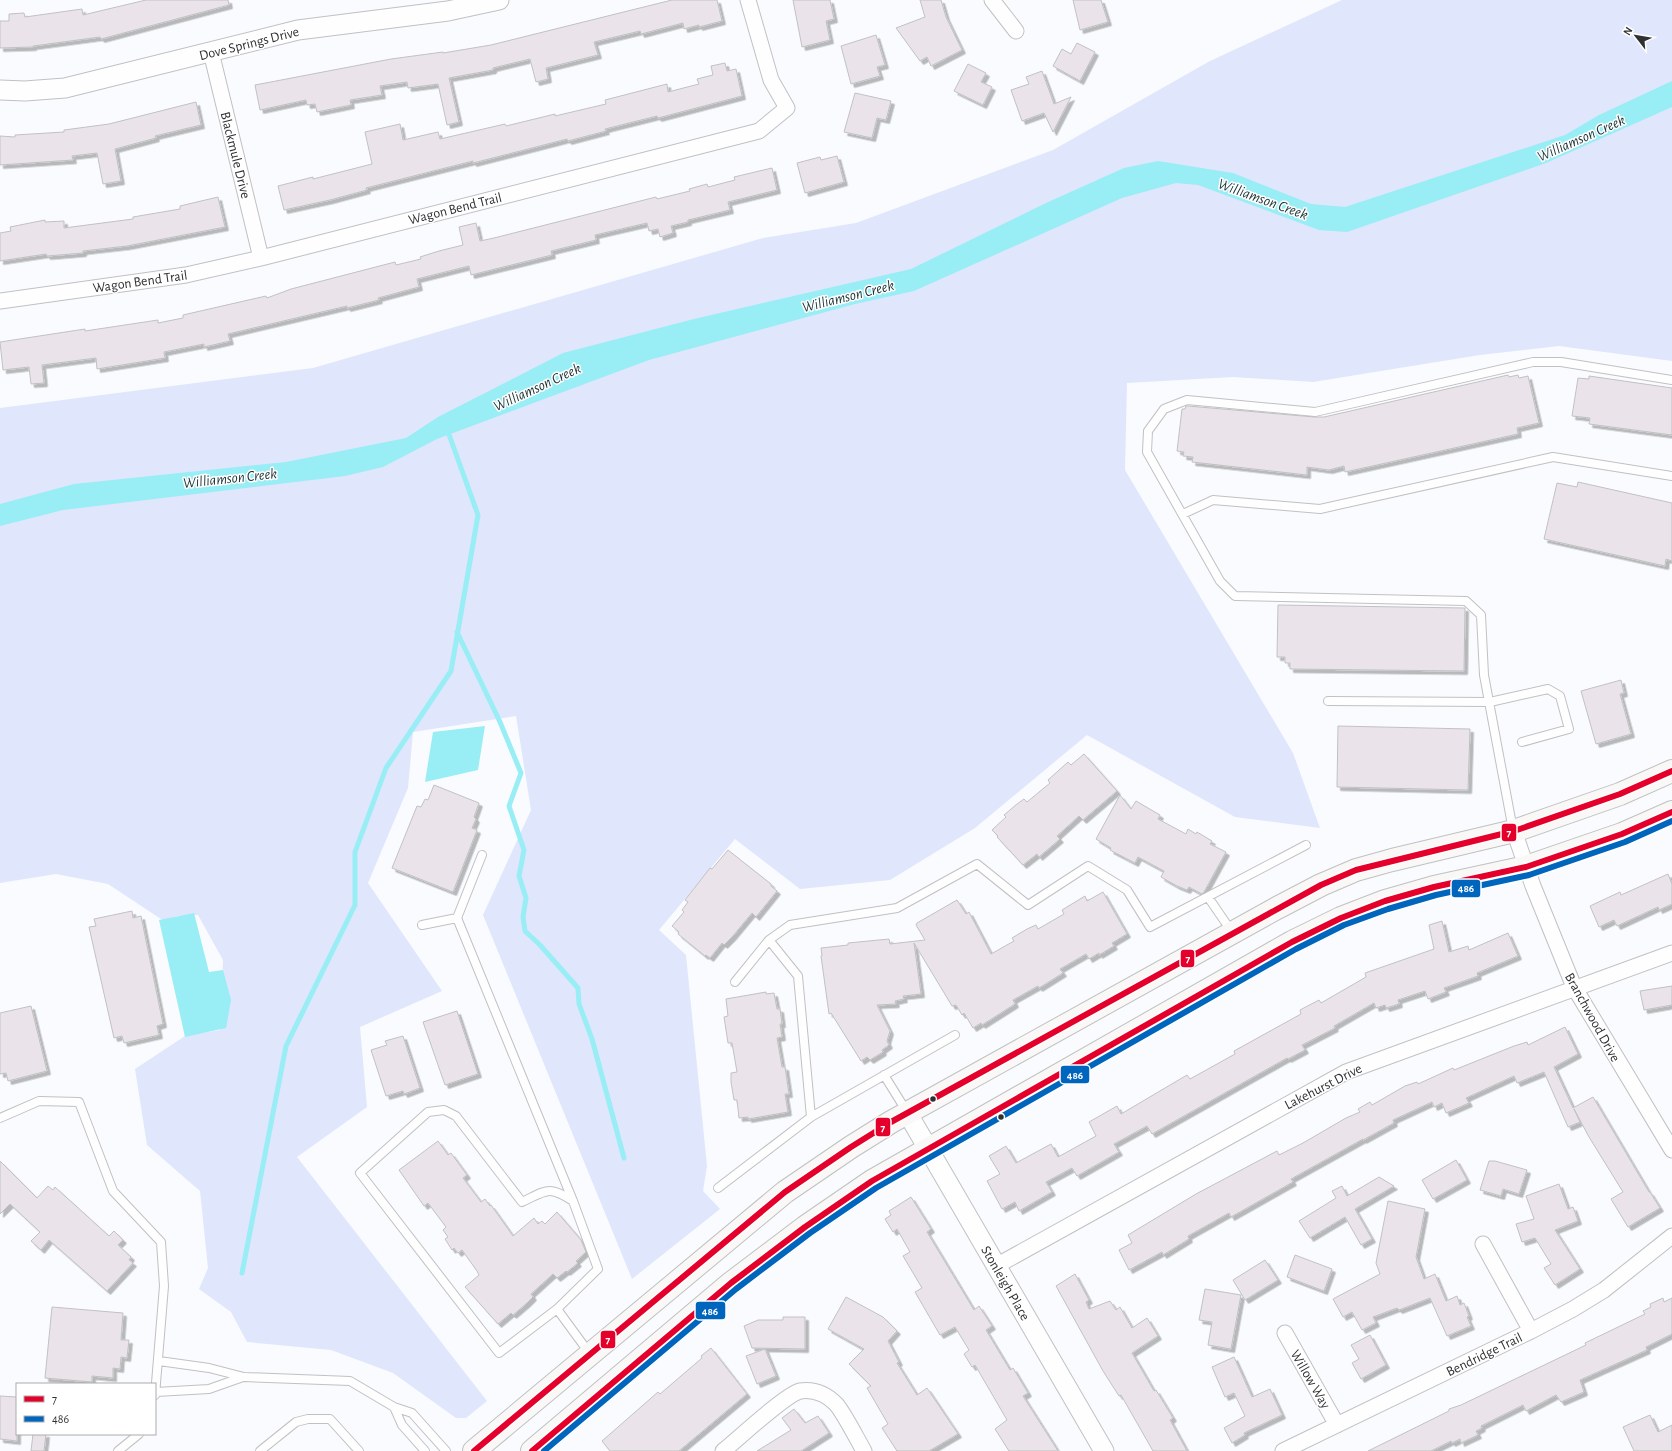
<svg xmlns="http://www.w3.org/2000/svg" width="1672" height="1451" font-family="'Alegreya Sans',sans-serif">
	<defs>
		<filter id="shadow"><feDropShadow dx="3.5" dy="3.5" stdDeviation="0" flood-color="#0004"/></filter>
	</defs>
	<rect width="100%" height="100%" fill="#fafbfe"/>
	<path fill="#e0e6fc" d="M1342,0H1672V361L1559,346L1480,355L1313,382L1233,377L1127,383L1125,470L1293,753L1320,828L1235,817L1087,735L975,828L890,880L800,889L735,839L659,930L686,955L707,1166L703,1191L720,1209L632,1279L483,915L531,810L516,716L413,732L408,788L368,883L442,991L360,1027L367,1107L297,1157L487,1401L466,1418H456L393,1373L331,1350L247,1342L231,1312L199,1289L208,1268L200,1191L147,1145L135,1069L185,1036L220,1030L223,960L198,915L177,916L164,921L108,884L56,874L0,883V408L313,368L763,238L856,223L1053,150L1210,61Z"/>
	<path fill="#98eef4" d="M1672,81V107L1546,163L1347,232L1319,230L1198,185L1176,183L1122,198L914,291L855,304L649,360L437,439L383,467L345,476L63,510L0,526V504L74,484L286,462L406,438L438,417L563,353L694,319L911,269L1046,203L1124,168L1158,161L1233,173L1311,204L1345,207L1565,135L1599,115Z
		M485,726L478,770L425,782L433,732Z
		M194,913L209,972L223,970L231,1000L226,1028L185,1037L159,920Z"/>
	<g fill="none" stroke-linecap="round" stroke-linejoin="round">
		<path stroke="#98eef4" stroke-width="5" d="M457,632L500,722L521,773L509,806L524,850L519,876L526,898L523,917L525,931L540,945L578,988L579,1004L592,1039L624,1158
			M242,1273L286,1046L355,905V852L386,768L451,671L478,515L447,429"/>
	</g>
	<path fill="#eae3ea" stroke="#c1c1c3" filter="url(#shadow)" d="M146,0H228L229,5L101,39L100,37L33,46V47L0,48V21H9V14L24,13L25,17L82,9L83,15Z
		M672,0H717L722,21L699,27V25L684,29L683,23L641,34L640,31L594,42L598,55L546,68L548,79L536,82L530,59L493,68V70L449,78L459,122L447,125L438,84L408,88L407,82L380,86L382,95L350,100L351,105L317,112L315,104L307,105L306,100L260,110L255,85L391,59L443,52V53L491,45Z
		M793,0H830L834,19L826,21L830,40L802,47Z
		M920,0H941L946,17L962,50L931,66L927,57L920,61L896,28L925,17Z
		M1073,0H1101L1108,22L1080,30Z
		M876,35L885,65L877,67L880,76L851,84L841,46Z
		M1077,43L1095,52L1080,81L1053,66L1062,49L1071,54Z
		M725,63L727,71L736,69L742,96L658,118L657,116L605,129L606,131L568,141L567,139L532,148L473,163V161L366,188L367,190L330,200L284,210L278,186L313,177V179L372,164L365,132L400,124L403,140L438,132L440,139L505,124L506,126L555,114V116L606,104L605,100L667,84L668,92L699,84L697,79L713,75L711,66Z
		M968,64L986,73L981,82L992,87L983,105L954,91Z
		M1042,71L1054,104L1071,97L1053,132L1044,113L1022,121L1011,90L1029,84L1026,77Z
		M855,93L891,101L886,120L877,118L872,138L844,132Z
		M196,102L201,125L155,136L156,138L115,149L121,181L103,184L97,153L72,156L73,160L0,165V136L15,137V135L64,132V130L109,124Z
		M837,156L844,182L805,193L797,163L820,157L821,160Z
		M772,168L777,190L728,202L730,210L688,220V222L671,226L673,233L660,237L658,229L649,231L647,223L595,235L596,240L551,251L552,255L471,275L469,266L417,279L419,287L378,298L379,300L347,308V306L228,334L230,341L204,347V344L164,352L165,358L97,369L96,358L42,365L44,383L31,384L29,367L3,370L0,342L85,329V331L158,320V323L183,318V315L266,296L267,298L291,289L395,262L396,265L421,259L420,257L439,251L463,245L459,227L476,223L480,241L494,238L656,197L657,199L690,191L689,189L707,184L708,187L735,180L734,177Z
		M218,197L225,227L127,246L83,251V253L47,256L46,254L0,261V233L11,231L10,227L45,220V222L64,221V228L133,219V217L180,209V206Z
		M1508,375L1509,377L1518,375L1519,378L1528,376L1539,423L1517,428L1518,434L1345,472L1344,466L1329,470L1307,467V475L1192,462L1193,457L1183,456L1184,452L1177,451L1182,409H1185L1186,406H1188L1314,417H1324Z
		M1589,376L1672,388V435L1589,424L1590,418L1572,416L1578,378L1589,379Z
		M1578,482L1672,503V561L1666,559L1665,566L1544,539L1557,483L1577,487Z
		M1278,605L1465,608L1464,671L1290,669V663H1285V657H1277Z
		M1621,680L1624,693L1620,694L1631,734L1596,744L1581,691Z
		M1338,726L1470,729L1468,790L1337,787Z
		M1084,754L1117,791L1083,820L1079,816L1057,836L1060,839L1039,857L1037,854L1023,865L997,837L998,836L992,830L1006,817L1004,815L1017,804L1024,799L1027,802L1050,783L1048,780L1068,762L1071,765Z
		M434,785L479,803L474,817L476,819L472,828L477,830L453,892L392,868L417,806L421,807L425,799L428,800Z
		M1120,795L1131,809L1136,801L1160,815L1158,819L1186,834L1188,829L1196,834L1197,832L1212,841L1210,844L1226,852L1204,892L1202,894L1189,887L1187,890L1177,886L1161,877L1164,871L1138,857L1135,863L1110,850L1111,848L1096,839Z
		M728,850L771,884V886L777,891L756,917L752,913L732,937L724,945L722,943L710,958L706,955L705,956L678,934L679,932L672,926L684,912L682,910L688,902L685,900L710,868L712,869Z
		M1668,874L1672,884V904L1659,910L1658,907L1617,926L1614,920L1599,927L1590,906L1620,892L1621,895Z
		M1103,892L1127,934L1112,943L1114,946L1099,955V953L1089,959L1086,954L1060,969L1063,973L1039,988L1038,986L1013,1000L1015,1004L982,1025L981,1023L973,1028L964,1013L962,1015L956,1005L952,1006L914,943L921,994L903,996L904,999L895,1001L896,1004L877,1005L890,1031L887,1041L889,1045L882,1050L883,1052L870,1060L867,1057L861,1061L831,1013L829,1014L821,956H822L821,948L848,945V943L889,939L890,944L925,940L916,925L917,923L957,900L966,914L969,912L991,954L1014,941L1012,938L1027,929L1036,925L1038,929L1064,914L1062,910L1085,896L1087,901Z
		M132,911L133,918L141,916L163,1024L157,1026L159,1035L124,1043L122,1036L114,1038L89,927L96,926L94,919Z
		M1442,921L1449,952L1468,946L1469,950L1508,933L1518,956L1477,973L1478,976L1444,988L1446,992L1428,999L1425,991L1398,1000L1399,1004L1386,1008L1385,1005L1376,1008L1374,1003L1334,1026L1335,1028L1302,1045L1305,1050L1288,1059L1287,1058L1152,1134L1147,1126L1114,1144L1119,1152L1077,1176L1072,1168L1046,1182L1052,1192L1019,1211L1015,1202L1002,1209L987,1181L1000,1174L989,1156L1006,1146L1016,1163L1051,1144L1058,1157L1096,1136L1089,1122L1117,1106L1121,1114L1187,1075L1190,1079L1235,1054L1234,1051L1301,1014L1300,1010L1319,1000L1321,1003L1366,977L1365,973L1434,949L1429,925Z
		M1672,986V1005L1644,1010L1640,991Z
		M766,992V994L774,993L777,1009H780L782,1024H780L782,1037L777,1038L782,1067H785L789,1094H785L788,1112L748,1119V1117L739,1118L737,1100H734L731,1082V1073L737,1072L732,1043H728L724,1017L728,1016L726,999Z
		M31,1006L47,1071L8,1081L6,1073L0,1074V1013Z
		M457,1011L478,1074L445,1085L423,1022Z
		M1565,1027L1578,1054L1554,1067L1573,1108L1593,1097L1649,1192H1650L1660,1208L1628,1227L1611,1199L1623,1192L1589,1137L1574,1109L1580,1122L1568,1127L1544,1072L1517,1083L1514,1076L1466,1098L1469,1103L1446,1113L1442,1103L1434,1107L1432,1102L1393,1120L1394,1123L1363,1140V1139L1291,1179L1293,1182L1231,1217L1229,1213L1188,1236L1189,1239L1163,1255L1162,1252L1129,1270L1119,1250L1132,1243L1128,1235L1196,1194L1277,1151L1279,1155L1303,1143L1346,1118L1360,1112L1358,1109L1370,1102L1372,1105L1405,1086L1417,1082L1418,1084L1453,1068L1454,1070L1514,1046L1527,1042L1528,1045Z
		M403,1036L420,1088L404,1094L403,1091L386,1096L371,1050L387,1045L385,1041Z
		M438,1141L448,1155L451,1153L467,1175L463,1178L481,1202L485,1199L490,1206L491,1205L513,1236L534,1218L538,1224L542,1221L545,1224L557,1212L581,1240L586,1252L576,1261L578,1263L567,1272L566,1271L557,1278L553,1274L531,1294L533,1297L527,1303L513,1315L511,1313L498,1324L465,1287L479,1275L477,1271L462,1250L458,1253L454,1248L452,1250L445,1239L448,1237L443,1230L446,1227L428,1203L424,1206L399,1170Z
		M1456,1160L1467,1180L1433,1199L1422,1180Z
		M0,1161L37,1198L48,1186L53,1190L55,1187L109,1236L114,1231L123,1240L118,1245L131,1257L129,1260L133,1263L107,1291L49,1240L41,1250L31,1241L40,1232L10,1204L0,1214Z
		M1489,1161H1495L1527,1170L1519,1194L1503,1189L1501,1196L1480,1190Z
		M1379,1177L1394,1186L1355,1209L1372,1239L1361,1245L1345,1217L1310,1238L1299,1221L1336,1198L1332,1191L1342,1186L1347,1196Z
		M1559,1184L1568,1209L1573,1207L1578,1221L1555,1230L1580,1269L1555,1285L1544,1268L1551,1264L1535,1238L1522,1242L1516,1224L1534,1219L1526,1196Z
		M911,1197L931,1229L927,1232L974,1310L979,1306L992,1326L986,1330L1010,1370L1013,1368L1028,1393L1023,1396L1058,1451H1009L995,1429L1007,1420L975,1365L972,1367L964,1354L969,1350L955,1327L940,1335L915,1292L922,1288L903,1256L910,1252L897,1229L893,1232L885,1219L891,1215L889,1211Z
		M1388,1201L1425,1209L1416,1257L1424,1279L1435,1274L1446,1301L1457,1296L1460,1305L1464,1303L1469,1316L1467,1317L1471,1326L1447,1336L1430,1298L1399,1310L1397,1308L1373,1317L1376,1323L1362,1330L1352,1312L1343,1317L1333,1299L1380,1274L1376,1263Z
		M1295,1255L1332,1269L1324,1291L1287,1277Z
		M1265,1260L1278,1280L1245,1300L1233,1280Z
		M1075,1274L1089,1300L1086,1302L1089,1309L1110,1301L1116,1310L1120,1307L1132,1328L1147,1318L1158,1336L1132,1353L1154,1391L1156,1390L1173,1418L1170,1420L1187,1451H1153L1121,1395L1119,1396L1103,1371L1056,1286Z
		M1205,1289L1241,1295L1231,1349L1208,1345L1212,1322L1199,1320Z
		M846,1297L883,1317L897,1331L888,1341L899,1362L897,1363L917,1395L927,1388L958,1434L929,1451H897L882,1428L888,1424L867,1388L871,1386L849,1364L864,1349L828,1329Z
		M1663,1298L1664,1302L1672,1298V1334L1646,1347L1647,1350L1580,1380L1584,1392L1561,1402L1556,1395L1526,1411L1523,1405L1481,1426L1482,1428L1476,1431L1478,1435L1461,1443L1460,1439L1452,1443L1451,1441L1431,1451H1368L1449,1411V1409L1461,1405L1586,1345L1585,1343L1645,1314L1643,1311L1651,1307L1650,1304Z
		M52,1307L123,1313L121,1340H129L127,1358L121,1357L120,1369L113,1368V1378L92,1376V1382L45,1378Z
		M783,1317H805V1349L752,1348L744,1326L758,1320H783Z
		M1370,1335L1386,1365L1361,1379L1352,1363L1359,1359L1351,1345Z
		M711,1348L747,1394L679,1451H610L602,1441L658,1392L660,1394L702,1358L701,1356Z
		M765,1349L776,1376L757,1384L746,1356Z
		M1234,1357L1252,1397L1270,1389L1282,1415L1244,1433L1245,1435L1232,1443L1224,1428L1245,1416L1234,1393L1225,1397L1212,1367Z
		M0,1396L17,1397V1441L0,1439Z
		M794,1409L805,1423L818,1416L829,1433L801,1451H757L791,1430L782,1418Z
		M1650,1415L1658,1432L1672,1425V1451H1634L1623,1427Z
		M33,1434H46L44,1451H31Z"/>
	<g fill="none" stroke-linecap="round" stroke-linejoin="round">
		<g stroke="#c0c1c3" stroke-width="10">
			<path id="service" d="M1183,514L1213,500L1320,509L1553,457L1672,476
				M1328,701L1490,702L1548,689L1560,696L1569,729L1522,742
				M1513,830L1484,675L1481,615L1466,601L1235,596L1220,581L1147,452L1148,431L1164,409L1187,400L1315,412L1533,362H1561L1672,380
				M482,855L457,918L573,1201L598,1269L557,1309L590,1354
				M1208,897L1232,932
				M422,925L457,918
				M735,982L769,940
				M884,1075L907,1112
				M811,1117L798,976L769,940L790,925L897,908L977,864L1028,905L1088,866L1127,890L1150,927L1306,845
				M0,1118L39,1101L79,1102L113,1191L161,1242L164,1286L155,1395
				M718,1188L811,1117L955,1035
				M557,1309L499,1353L360,1173L428,1112L444,1110L456,1116L522,1202C547,1190 549,1185 573,1201
				M159,1361L209,1368L244,1377L350,1381L394,1407L412,1413L446,1451
				M156,1392L209,1389L243,1377
				M394,1407L402,1425L425,1451
				M118,1451L139,1434
				M260,1451L296,1422L308,1419H330L359,1451"/>
		</g>
		<g stroke="#c0c1c3" stroke-width="17">
			<path id="minor" d="M992,0L1016,31
				M211,52L261,258
				M0,301L186,275L261,258L759,131L787,108L771,80L748,0
				M1514,831L1533,886L1574,987L1672,1150
				M1483,1244L1531,1331
				M996,1266L1346,1072L1672,953
				M1285,1333L1337,1425
				M723,1451C738,1439 785,1395 800,1391C814,1389 826,1394 836,1404C844,1413 857,1439 864,1451
				M1283,1451L1531,1331L1573,1309L1604,1290L1672,1236"/>
		</g>
		<g stroke="#c0c1c3" stroke-width="21">
			<path id="tertiary" d="M0,90L25,91L65,88L298,30L448,11L499,0
				M908,1114L1104,1451"/>
		</g>
		<g stroke="#c0c1c3" stroke-width="24">
			<path id="secondary" d="M474,1451L785,1192L851,1147L891,1122L1277,908L1321,885L1356,870L1392,860L1514,831L1620,794L1672,771
				M532,1451L731,1283L805,1227L872,1181L1292,942L1341,918L1385,901L1434,887L1526,867L1622,834L1672,812"/>
		</g>
		<use href="#service" stroke="#fefeff" stroke-width="8"/>
		<use href="#minor" stroke="#fefeff" stroke-width="15"/>
		<use href="#tertiary" stroke="#fefeff" stroke-width="19"/>
		<use href="#secondary" stroke="#f9f8f7" stroke-width="22"/>
		<g stroke="#fff" stroke-width="9">
			<path id="bus-1" d="M474,1451L785,1192L851,1147L891,1122L1321,885L1356,870L1514,831L1620,794L1672,771
				M532,1451L731,1283L805,1227L872,1181L1292,942L1341,918L1385,901L1434,887L1526,867L1622,834L1672,812"/>
		</g>
		<g stroke="#fff" stroke-width="9">
			<path id="bus-2" d="M544,1451L736,1289L810,1233L876,1188L1296,949L1344,925L1388,909L1436,895L1529,875L1625,842L1672,821"/>
		</g>
		<use href="#bus-1" stroke="#e4002b" stroke-width="6"/>
		<use href="#bus-2" stroke="#0065bd" stroke-width="6"/>
	</g>
	<g fill="#2f3032" stroke="#fff" stroke-width="1.5">
		<circle cx="933" cy="1099" r="3.5"/>
		<circle cx="1001" cy="1117" r="3.5"/>
	</g>
	<g text-anchor="middle" stroke-width="3" stroke-linejoin="round" paint-order="stroke">
		<g font-size="14" fill="#2f3032" stroke="#fff">
			<text transform="translate(249 43) rotate(-14)" y="5">Dove Springs Drive</text>
			<text transform="translate(236 155) rotate(76)" y="5">Blackmule Drive</text>
			<text transform="translate(455 208) rotate(-14)" y="5">Wagon Bend Trail</text>
			<text transform="translate(140 281) rotate(-8)" y="5">Wagon Bend Trail</text>
			<text transform="translate(1593 1017) rotate(61)" y="5">Branchwood Drive</text>
			<text transform="translate(1323 1086) rotate(-27)" y="5">Lakehurst Drive</text>
			<text transform="translate(1006 1283) rotate(60)" y="5">Stonleigh Place</text>
			<text transform="translate(1484 1354) rotate(-26)" y="5">Bendridge Trail</text>
			<text transform="translate(1311 1379) rotate(60)" y="5">Willow Way</text>
		</g>
		<g font-size="15" font-style="italic" fill="#1d3335" stroke="#fff">
			<text transform="translate(1581 138) rotate(-24)" y="5">Williamson Creek</text>
			<text transform="translate(1263 199) rotate(20)" y="5">Williamson Creek</text>
			<text transform="translate(848 296) rotate(-14)" y="5">Williamson Creek</text>
			<text transform="translate(537 387) rotate(-25)" y="5">Williamson Creek</text>
			<text transform="translate(230 478) rotate(-6)" y="5">Williamson Creek</text>
		</g>
	</g>
	<g stroke="#fff" stroke-width="1.5">
		<rect x="1501" y="823" width="16" height="19" rx="4" fill="#e4002b"/>
		<rect x="1451" y="879" width="30" height="19" rx="4" fill="#0065bd"/>
		<rect x="1180" y="949" width="15" height="19" rx="4" fill="#e4002b"/>
		<rect x="1060" y="1065" width="30" height="19" rx="4" fill="#0065bd"/>
		<rect x="875" y="1117" width="16" height="20" rx="4" fill="#e4002b"/>
		<rect x="695" y="1301" width="31" height="19" rx="4" fill="#0065bd"/>
		<rect x="600" y="1330" width="16" height="19" rx="4" fill="#e4002b"/>
	</g>
	<g font-size="11" text-anchor="middle" font-weight="bold" fill="#fff">
		<text x="1509" y="836">7</text>
		<text x="1466" y="892">486</text>
		<text x="1188" y="962">7</text>
		<text x="1075" y="1079">486</text>
		<text x="883" y="1131">7</text>
		<text x="710" y="1315">486</text>
		<text x="608" y="1343">7</text>
	</g>
	<rect x="16" y="1383" width="140" height="52" fill="#ffffff" stroke="#acacad"/>
	<rect x="24" y="1396" width="20" height="6" fill="#e4002b" stroke="#acacad"/>
	<text x="52" y="1403" font-size="12" fill="#2f3032">7</text>
	<rect x="24" y="1416" width="20" height="6" fill="#0065bd" stroke="#acacad"/>
	<text x="52" y="1423" font-size="12" fill="#2f3032">486</text>
	<g transform="translate(1636 36) rotate(301)" stroke="#ffffff" stroke-width="3" paint-order="stroke">
	<path d="M0-3L7 15L0 10L-7 15Z" fill="#2f3032"/>
	<text y="-6" font-size="11" font-weight="bold" text-anchor="middle" fill="#2f3032">N</text>
	</g>
</svg>
